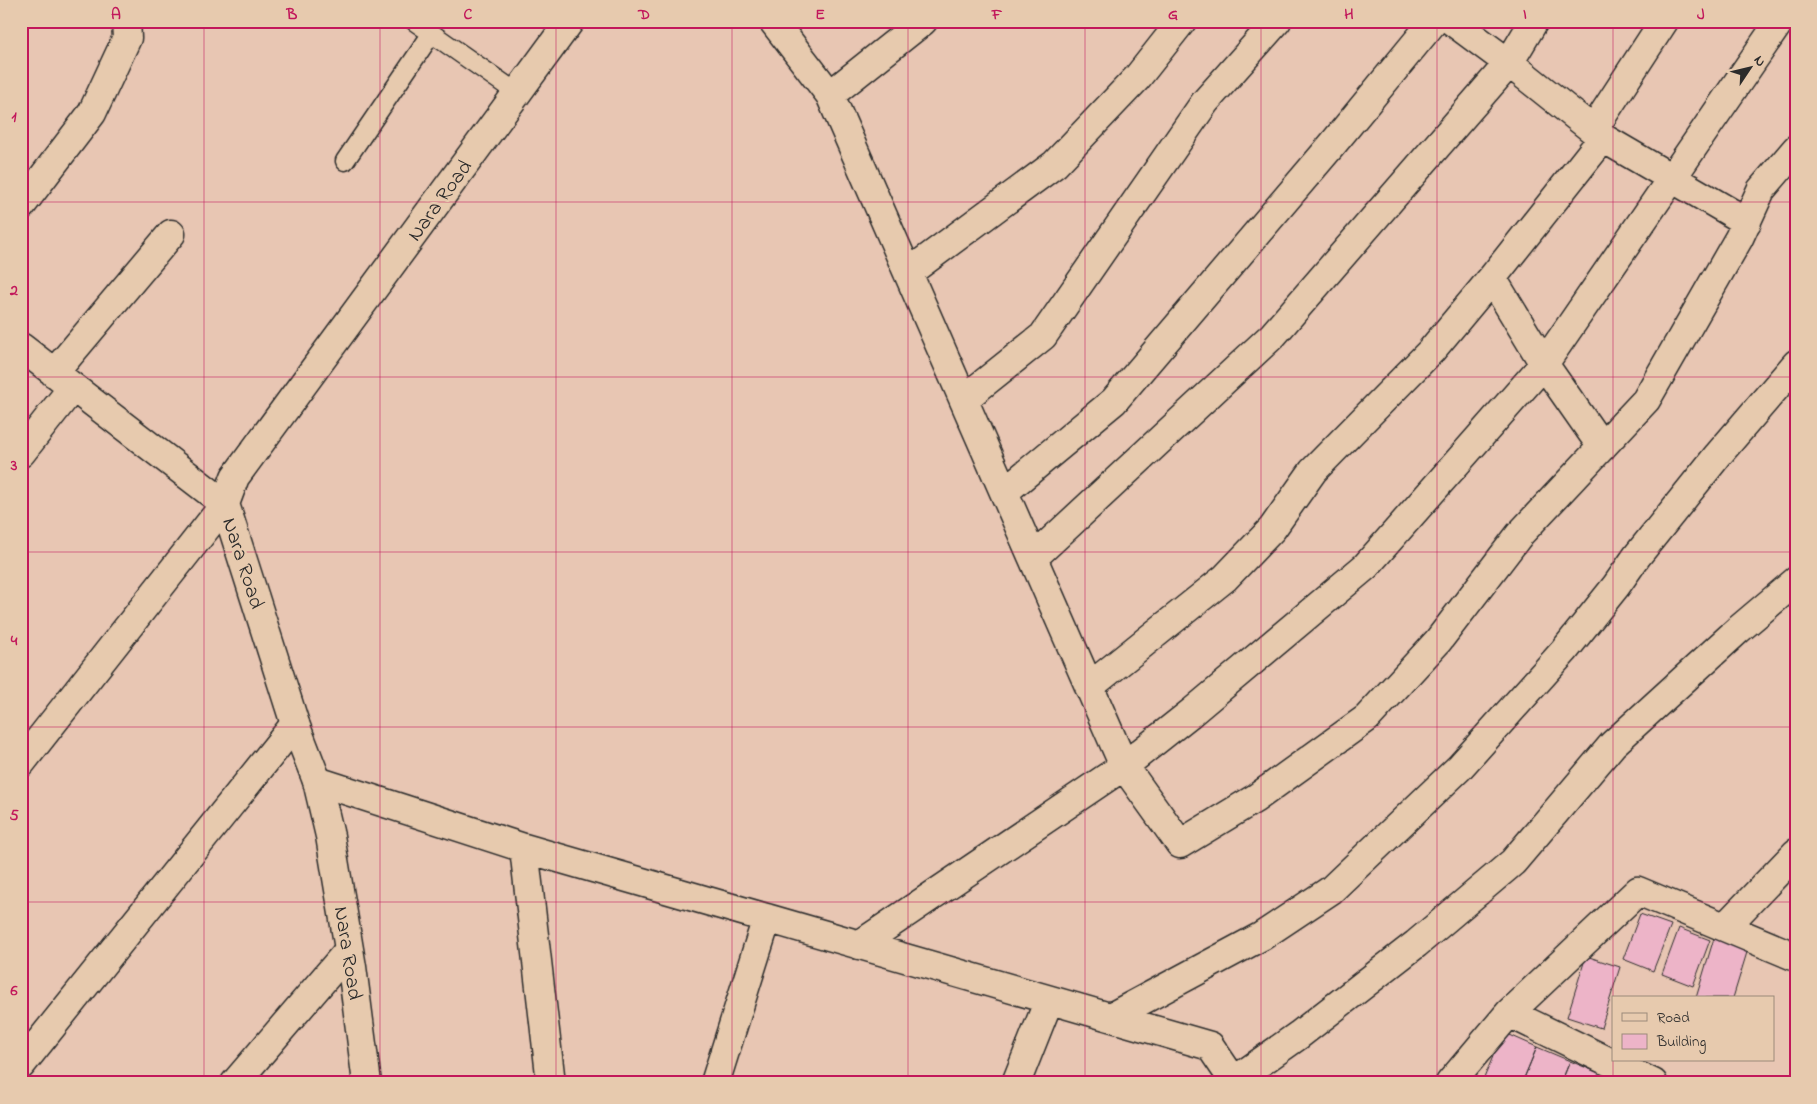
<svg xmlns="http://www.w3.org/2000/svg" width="1817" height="1104" font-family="'Indie Flower',sans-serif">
	<rect width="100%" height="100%" fill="#e8c6b3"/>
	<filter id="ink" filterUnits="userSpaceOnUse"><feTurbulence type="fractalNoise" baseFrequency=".02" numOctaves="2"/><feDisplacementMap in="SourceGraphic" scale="10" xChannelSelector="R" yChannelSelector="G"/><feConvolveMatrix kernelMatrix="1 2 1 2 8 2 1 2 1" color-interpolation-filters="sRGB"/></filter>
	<g filter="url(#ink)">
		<path fill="#edb4c8" stroke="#2b2b2b" d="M1640,914L1671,925L1653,971L1623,959Z
			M1679,928L1710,940L1693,986L1662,974Z
			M1714,938L1748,949L1733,998H1696Z
			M1586,956L1620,967L1601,1028L1567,1017Z
			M1503,1032L1537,1047L1522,1083H1482Z
			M1537,1047L1570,1061L1561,1083H1522Z
			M1570,1061L1604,1075L1601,1083H1561Z
			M1604,1075L1622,1083H1601Z"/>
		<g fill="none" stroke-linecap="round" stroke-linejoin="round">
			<g stroke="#2b2b2b" stroke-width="21">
				<path id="service" d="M414,21L517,93
					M345,161L432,33"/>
			</g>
			<g stroke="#2b2b2b" stroke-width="31">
				<path id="minor" d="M773,21L830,95L1124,766L859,945
					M1452,21L1518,70L1603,138L1747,222
					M1780,21L1544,364L1366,566L1192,712L1124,766L1180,844L1256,798L1367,718L1438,641L1520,534L1646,400L1739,238L1761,190L1796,149
					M830,95L923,21
					M1593,130L1664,21
					M21,206L92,113L127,38L126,21
					M908,273L1055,164L1137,78L1182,21
					M1492,278L1544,364L1602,447
					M21,347L225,504L21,763
					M54,373L171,234
					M964,399L1043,336L1205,102L1277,21
					M21,453L73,387
					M1004,492L1114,401L1332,145L1434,21
					M1033,558L1273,335L1509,63L1534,21
					M1089,687L1225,578L1272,529L1313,471L1431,351L1492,278L1603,138
					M317,781L524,848L1210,1046L1235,1083
					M524,848L551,1083
					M1725,927L1796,853
					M1509,1013L1638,891L1796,957
					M1111,1017L1262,936L1331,890L1459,768L1564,651L1616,586L1637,556L1718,455L1796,364
					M21,1065L295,724
					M1234,1081L1299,1035L1416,944L1513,862L1613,744L1738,630L1796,581
					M235,1083L348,951
					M715,1083L767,918
					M1016,1083L1049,1000
					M1450,1083L1509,1013L1653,1083"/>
			</g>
			<g stroke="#2b2b2b" stroke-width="31">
				<path id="secondary" d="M367,1083L352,967L330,836L317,781L295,724L225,504L235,477L570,21"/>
			</g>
			<use href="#service" stroke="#e7caae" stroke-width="18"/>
			<use href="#minor" stroke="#e7caae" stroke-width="28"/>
			<use href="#secondary" stroke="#e7caae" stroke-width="28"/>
		</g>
	</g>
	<path fill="none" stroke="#c2185b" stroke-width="1" stroke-opacity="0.55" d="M204,21V1083M380,21V1083M556,21V1083M732,21V1083M908,21V1083M1085,21V1083M1261,21V1083M1437,21V1083M1613,21V998M21,202H1796M21,377H1796M21,552H1796M21,727H1796M21,902H1796M1613,1060V1083"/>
	<g text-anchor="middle" stroke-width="5" stroke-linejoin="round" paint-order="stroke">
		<g font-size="21" fill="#2b2b2b" stroke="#e7caae">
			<text transform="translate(439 200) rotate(-54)" y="7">Nara Road</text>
			<text transform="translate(244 563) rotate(72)" y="7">Nara Road</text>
			<text transform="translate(349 953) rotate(81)" y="7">Nara Road</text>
		</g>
	</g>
	<rect width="1817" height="1104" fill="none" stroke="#e7caae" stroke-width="55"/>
	<rect x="1612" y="996" width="162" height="65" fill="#e7caae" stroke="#9c8a7a"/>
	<rect x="1622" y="1013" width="25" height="8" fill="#e7caae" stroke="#9c8a7a"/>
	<text x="1657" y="1022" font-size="15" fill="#2b2b2b">Road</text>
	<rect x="1622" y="1034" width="25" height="15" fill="#edb4c8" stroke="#9c8a7a"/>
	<text x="1657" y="1046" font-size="15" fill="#2b2b2b">Building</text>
	<g transform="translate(1750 68) rotate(55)" stroke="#e7caae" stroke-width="4" paint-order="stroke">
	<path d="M0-4L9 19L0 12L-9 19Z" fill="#2b2b2b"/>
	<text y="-8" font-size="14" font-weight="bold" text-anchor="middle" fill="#2b2b2b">N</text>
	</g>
	<rect x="28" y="28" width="1762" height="1048" fill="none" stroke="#c2185b" stroke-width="2"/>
	<g font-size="16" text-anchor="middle" font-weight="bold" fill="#c2185b">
		<text x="116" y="19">A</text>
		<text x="292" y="19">B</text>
		<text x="468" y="19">C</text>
		<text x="644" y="19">D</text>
		<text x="820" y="19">E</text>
		<text x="997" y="19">F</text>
		<text x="1173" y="19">G</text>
		<text x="1349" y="19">H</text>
		<text x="1525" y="19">I</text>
		<text x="1701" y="19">J</text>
		<text x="14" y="121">1</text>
		<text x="14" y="295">2</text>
		<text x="14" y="470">3</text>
		<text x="14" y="645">4</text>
		<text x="14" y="820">5</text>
		<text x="14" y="995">6</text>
	</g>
</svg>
